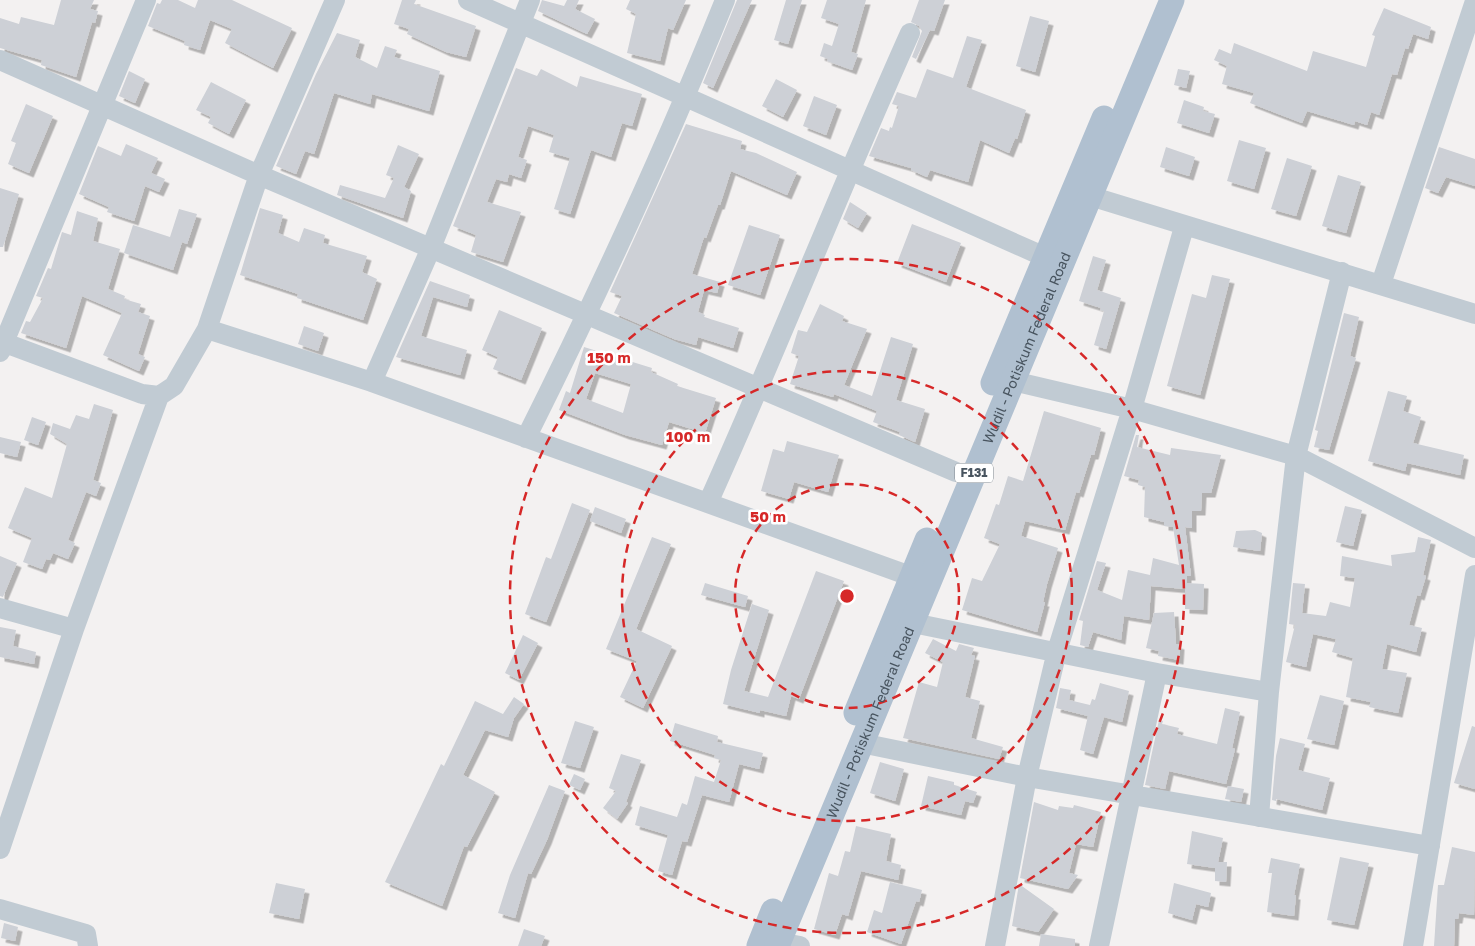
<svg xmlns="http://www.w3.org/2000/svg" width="1475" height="946" font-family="'Golos Text',sans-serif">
	<defs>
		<filter id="shadow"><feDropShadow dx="4.5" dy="4.5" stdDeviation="0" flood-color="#0004"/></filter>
	</defs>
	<rect width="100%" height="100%" fill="#f3f1f1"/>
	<path fill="#cdd0d6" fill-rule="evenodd" filter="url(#shadow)" d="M61,0H94L90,9L98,11L95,23L92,22L76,77L41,65L42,60L0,48V18L19,24L21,17L54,25Z
		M162,0H178L195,8L198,0H232L292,28L273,68L225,43L232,29L210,20L200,50L184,45L185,41L148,26L157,3L160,4Z
		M402,0H416L414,4L476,26L466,57L446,52L407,34L409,29L394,24Z
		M542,0L564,6L567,0H579L575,9L595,19L587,34L538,11Z
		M630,0H686L673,30L668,28L660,61L627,53L636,14L626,9Z
		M737,0H752L713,88L703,83Z
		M786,0H802L788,44L774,40Z
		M827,0H866L851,52L858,54L852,70L827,61L828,59L820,56L824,43L832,46L839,24L821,18Z
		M919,0H945L934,31L930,30L916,59L912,57L922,31L919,26L911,22Z
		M1384,8L1431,27L1428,39L1413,34L1408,49L1405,48L1397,75L1392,74L1379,115L1371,112L1367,125L1355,121L1354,125L1307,111L1302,123L1250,103L1254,93L1222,84L1227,66L1214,60L1219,49L1231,54L1234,43L1307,71L1313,51L1366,67L1375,36L1372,35Z
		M1030,16L1049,21L1035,72L1016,66Z
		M337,33L360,40L355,57L377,68L385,46L397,50L394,57L440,71L429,111L372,94L370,104L334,93L314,154L305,151L296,174L276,166L316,74Z
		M967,36L982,40L966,87L1026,110L1017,139L1015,138L1009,153L980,140L968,182L930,170L927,177L911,170V168L869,156L881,128L889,131L890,127L892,128L899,106L892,104L897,92L916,98L927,69L953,78Z
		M516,68L537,76L541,69L577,87L580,76L642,94L632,126L622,123L611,157L591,150L570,214L554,209L570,158L549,152L554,135L528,126L518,157L527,160L521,178L509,174L507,182L496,179L487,202L521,212L503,262L471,252L476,235L453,226Z
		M1178,69L1190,71L1186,88L1174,85Z
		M129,71L145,79L135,103L119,96Z
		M776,79L797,90L783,117L762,106Z
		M211,82L246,100L229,134L208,123L211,117L196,110Z
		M814,96L837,105L826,135L803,126Z
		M1184,100L1204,107L1203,111L1215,114L1209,133L1177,123Z
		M26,104L53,116L29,173L8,164L16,143L11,141Z
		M686,124L742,141L740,149L756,153L797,172L787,195L731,171L720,205H718L706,238L704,237L692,274L720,282L717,293L704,290L698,312L705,315L704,317L739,328L733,348L698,337L696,345L674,339L614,313L622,296L610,292Z
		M1239,140L1266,148L1254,189L1227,181Z
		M126,144L158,158L151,173L165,179L159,192L145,186L134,221L107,212L109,207L79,194L98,146L121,156Z
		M398,145L419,154L404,187L411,191L403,218L337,195L340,185L385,198L394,178L386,175Z
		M1166,147L1195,157L1189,176L1160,167Z
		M1439,147L1475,159V186L1446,177L1438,193L1425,188Z
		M1287,158L1312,166L1296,216L1271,209Z
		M1338,175L1361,182L1346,233L1322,226Z
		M0,188L19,194L3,247H0Z
		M850,202L867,213L858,228L843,219Z
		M260,208L283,215L278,233L299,242L304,228L325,235L323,243L367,256L362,272L377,279L363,320L297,298L298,294L240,275Z
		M179,209L197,214L187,244L182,242L173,270L124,253L133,225L170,237Z
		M77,211L98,218L93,241L120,249L108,289L125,296L124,299L141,304L138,312L150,316L138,354L145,357L139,371L103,355L122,313L82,296L66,348L21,333L26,321L30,322L43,298L36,296L48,268L51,269L62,232L71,235Z
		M912,224L961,243L946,282L897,263Z
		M749,225L780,235L760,295L728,285Z
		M1093,256L1106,260L1097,290L1121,298L1106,349L1094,345L1104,311L1100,310L1101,308L1079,301Z
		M1212,275L1230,279L1200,395L1167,386L1192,294L1206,298Z
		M430,281L470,295L467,307L433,297L421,336L467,350L460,375L396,357Z
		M820,304L844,316L842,321L867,329L844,385L872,396L891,337L913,344L896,400L925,409L915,442L899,435L900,432L873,422L877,411L834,394L833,397L790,384L799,356L791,353L798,330L807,332Z
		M499,310L542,328L521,380L493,369L498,357L482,350Z
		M1344,313L1359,317L1350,356L1356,358L1329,450L1314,447L1318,431L1315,430Z
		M304,326L324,333L318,351L298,344Z
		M584,347L652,368L651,372L678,384L677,386L716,398L705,433L669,422L662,445L625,435L559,410L566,391L570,393ZM595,373L631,384L623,413L586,399Z
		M1388,391L1407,396L1403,411L1421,417L1413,443L1464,455L1460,475L1407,463L1405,471L1368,461Z
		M94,404L113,410L93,480L101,483L96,496L86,492L68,540L75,543L68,559L53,553L50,560L46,559L42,569L23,562L32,538L8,528L25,487L52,498L67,444L50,434L53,423L70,429L76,415L89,419Z
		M1044,411L1101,428L1094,455H1091L1079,493L1076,492L1065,530L1025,521L1021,536L1058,548L1047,584L1043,602H1045L1037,632L962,610L972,578L982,581L1000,544L984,538L996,504L999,505L1008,476L1023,481Z
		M32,417L46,422L38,445L24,440Z
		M1136,435H1139L1137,447L1170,455L1171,448L1221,455L1211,493H1202L1201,511H1192V528L1185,527L1191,576H1187V583L1204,584L1203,610L1185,609V589L1151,586L1149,620L1124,616L1121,640L1093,632L1088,647L1080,645L1083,621L1079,620L1097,561L1106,563L1097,590L1122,600L1128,570L1150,575L1153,558L1179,565L1173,527L1164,526V522L1144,517L1145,487L1138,485L1139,480L1124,476Z
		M0,437L21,442L17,457L0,453Z
		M787,441L839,455L828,492L794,482L789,499L761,491L773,449L784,452Z
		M572,503L590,510L546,622L525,614L546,557L551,559Z
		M1345,506L1362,510L1353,546L1336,542Z
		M595,507L626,519L621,533L590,521Z
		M1255,530L1262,533L1260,551L1233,547L1236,531Z
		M652,537L671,544L636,629L672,646L643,708L620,697L637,661L606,649Z
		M1418,537L1431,540L1423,575L1426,576L1420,596L1417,595L1409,625L1422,628L1416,652L1387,644L1382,669L1407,673L1398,713L1369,707L1371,702L1346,697L1353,658L1332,652L1336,639L1313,634L1306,667L1286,662L1295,625L1289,624L1293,583L1305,584L1302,613L1326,616L1330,602L1350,607L1355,578L1340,576L1342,556L1392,566L1391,555L1415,552Z
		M0,556L17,563L3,597L0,596Z
		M816,571L844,581L799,699L791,696L786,716L760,710V713L723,704L731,670L752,604L769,610L744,691L768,697Z
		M705,583L748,596L745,607L701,595Z
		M1174,612L1176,644L1180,645L1179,660L1158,656L1159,651L1146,648L1154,613Z
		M0,627L16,630L13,646L36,652L34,664L0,657Z
		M523,635L538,643L519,680L505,673Z
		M933,639L956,651L959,644L974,648L971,655L975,656L965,697L980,701L971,738L1003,747L999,759L903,738L919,682L937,687L943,662L925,653Z
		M1100,683L1129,691L1122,722L1104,717L1093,754L1080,750L1088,716L1056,708L1060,688L1071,690L1069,700L1090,705L1092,699L1095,700Z
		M1320,695L1344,701L1334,745L1307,739Z
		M514,697L524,704L514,718L508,737L485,730L463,775L495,792L467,847L464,846L442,906L385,882L441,764L444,766L475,701L503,714Z
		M1225,708L1240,712L1232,748L1235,749L1226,784L1169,771L1165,789L1145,785L1159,720L1163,721L1162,724L1179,728L1177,734L1217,744Z
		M575,721L594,727L580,768L561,763Z
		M675,723L718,736L717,742L763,753L759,769L739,764L729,802L702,795L687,842L682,841L672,875L658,871L668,835L635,825L640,806L677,817L682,803L687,805L695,776L714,782L721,760L714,758L715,755L670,741Z
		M1472,726L1475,727V789L1454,783Z
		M1280,738L1305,744L1298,770L1330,778L1322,810L1276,799V801L1272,800L1276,756Z
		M621,754L641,760L626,802L628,803L617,819L603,808L616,791L609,788Z
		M880,762L904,769L895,801L870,793Z
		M574,774L585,779L580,790L569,785Z
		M928,776L954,782V785L977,792L973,803L965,801L961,815L921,806Z
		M549,785L565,791L547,840L531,874L528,873L515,918L498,913L510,875Z
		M1228,786L1244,789L1241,802L1225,799Z
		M1034,802L1058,810L1059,806L1073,808L1074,805L1101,812L1093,847L1076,844L1069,873L1078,875L1068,889L1020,878Z
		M856,826L891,834L886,861L901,865L898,880L861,871L848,916L842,914L835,935L814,929L829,873L838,876L845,851L850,852Z
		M1192,831L1223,838L1218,862H1227L1226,882L1215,881V868L1187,864Z
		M1452,847L1475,852L1474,915L1459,913L1458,919H1455L1454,946H1434L1438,885H1444Z
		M1340,857L1369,863L1354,925L1327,920Z
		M1271,858L1300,864L1294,895H1296L1294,916L1267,912L1272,873H1268Z
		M890,882L922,890L919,902L916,901L901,944L867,932L874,910L882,913Z
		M276,883L305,889L299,919L269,913Z
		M1174,883L1211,893L1208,907L1196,904L1192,920L1168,913Z
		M1019,884L1054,909L1038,932L1012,926Z
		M4,923L18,927L15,941L1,938Z
		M524,929L545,936L541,946H518Z
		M1041,934L1075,939V946H1039Z"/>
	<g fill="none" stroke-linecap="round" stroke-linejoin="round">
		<path stroke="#c1cbd3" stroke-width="20" d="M468,0L1045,257
			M0,60L259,175L956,472
			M1090,196L1475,314
			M1381,284L1475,1
			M207,329L259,175L335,0
			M0,341L142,394L159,396L174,386L207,329L372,382L924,581
			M0,352L146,0
			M1013,381L1132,409L1296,456L1475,548
			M372,382L431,248L530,0
			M526,438C598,294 665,149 725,0
			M708,503C778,348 840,189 910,33
			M0,608L74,629
			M913,623L1157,673L1269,692
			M861,743L1027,777L1430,846
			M1259,817L1269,692L1296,456L1342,272
			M0,849L74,629L159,396
			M0,909L86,934L88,946
			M779,942L800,946
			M995,946L1027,777L1057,651L1132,409L1184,227
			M1099,946L1157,673
			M1413,946L1475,575"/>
		<g stroke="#b0c0d0" stroke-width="25">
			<path d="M993,383L1104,118"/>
			<path d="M856,713L927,540"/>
			<path d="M759,946L773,911"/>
			<path id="s1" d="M777,946L1172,0"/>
		</g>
	</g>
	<g fill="none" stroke="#d62828" stroke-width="2.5" stroke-dasharray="9 6">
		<circle cx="847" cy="596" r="112"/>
		<circle cx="847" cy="596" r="225"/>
		<circle cx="847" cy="596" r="337"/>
	</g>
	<g text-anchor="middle" stroke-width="5" stroke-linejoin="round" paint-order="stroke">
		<rect fill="#fff" stroke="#7f878f" stroke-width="1" x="955" y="463.5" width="38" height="19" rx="4"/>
		<g font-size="12" font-weight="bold" fill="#48545f">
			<text x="974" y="477">F131</text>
		</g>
		<g font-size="14" fill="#48545f" stroke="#fff">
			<text dy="5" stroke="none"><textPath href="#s1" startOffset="648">Wudil - Potiskum Federal Road</textPath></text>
			<text dy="5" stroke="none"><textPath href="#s1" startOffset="242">Wudil - Potiskum Federal Road</textPath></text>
		</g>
	</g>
	<circle cx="847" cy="596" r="8" fill="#d62828" stroke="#fff" stroke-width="2.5"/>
	<g font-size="15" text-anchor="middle" font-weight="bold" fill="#d62828" stroke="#fff" stroke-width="5" stroke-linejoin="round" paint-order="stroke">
		<text x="609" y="363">150 m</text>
		<text x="688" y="442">100 m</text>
		<text x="768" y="522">50 m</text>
	</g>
</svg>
